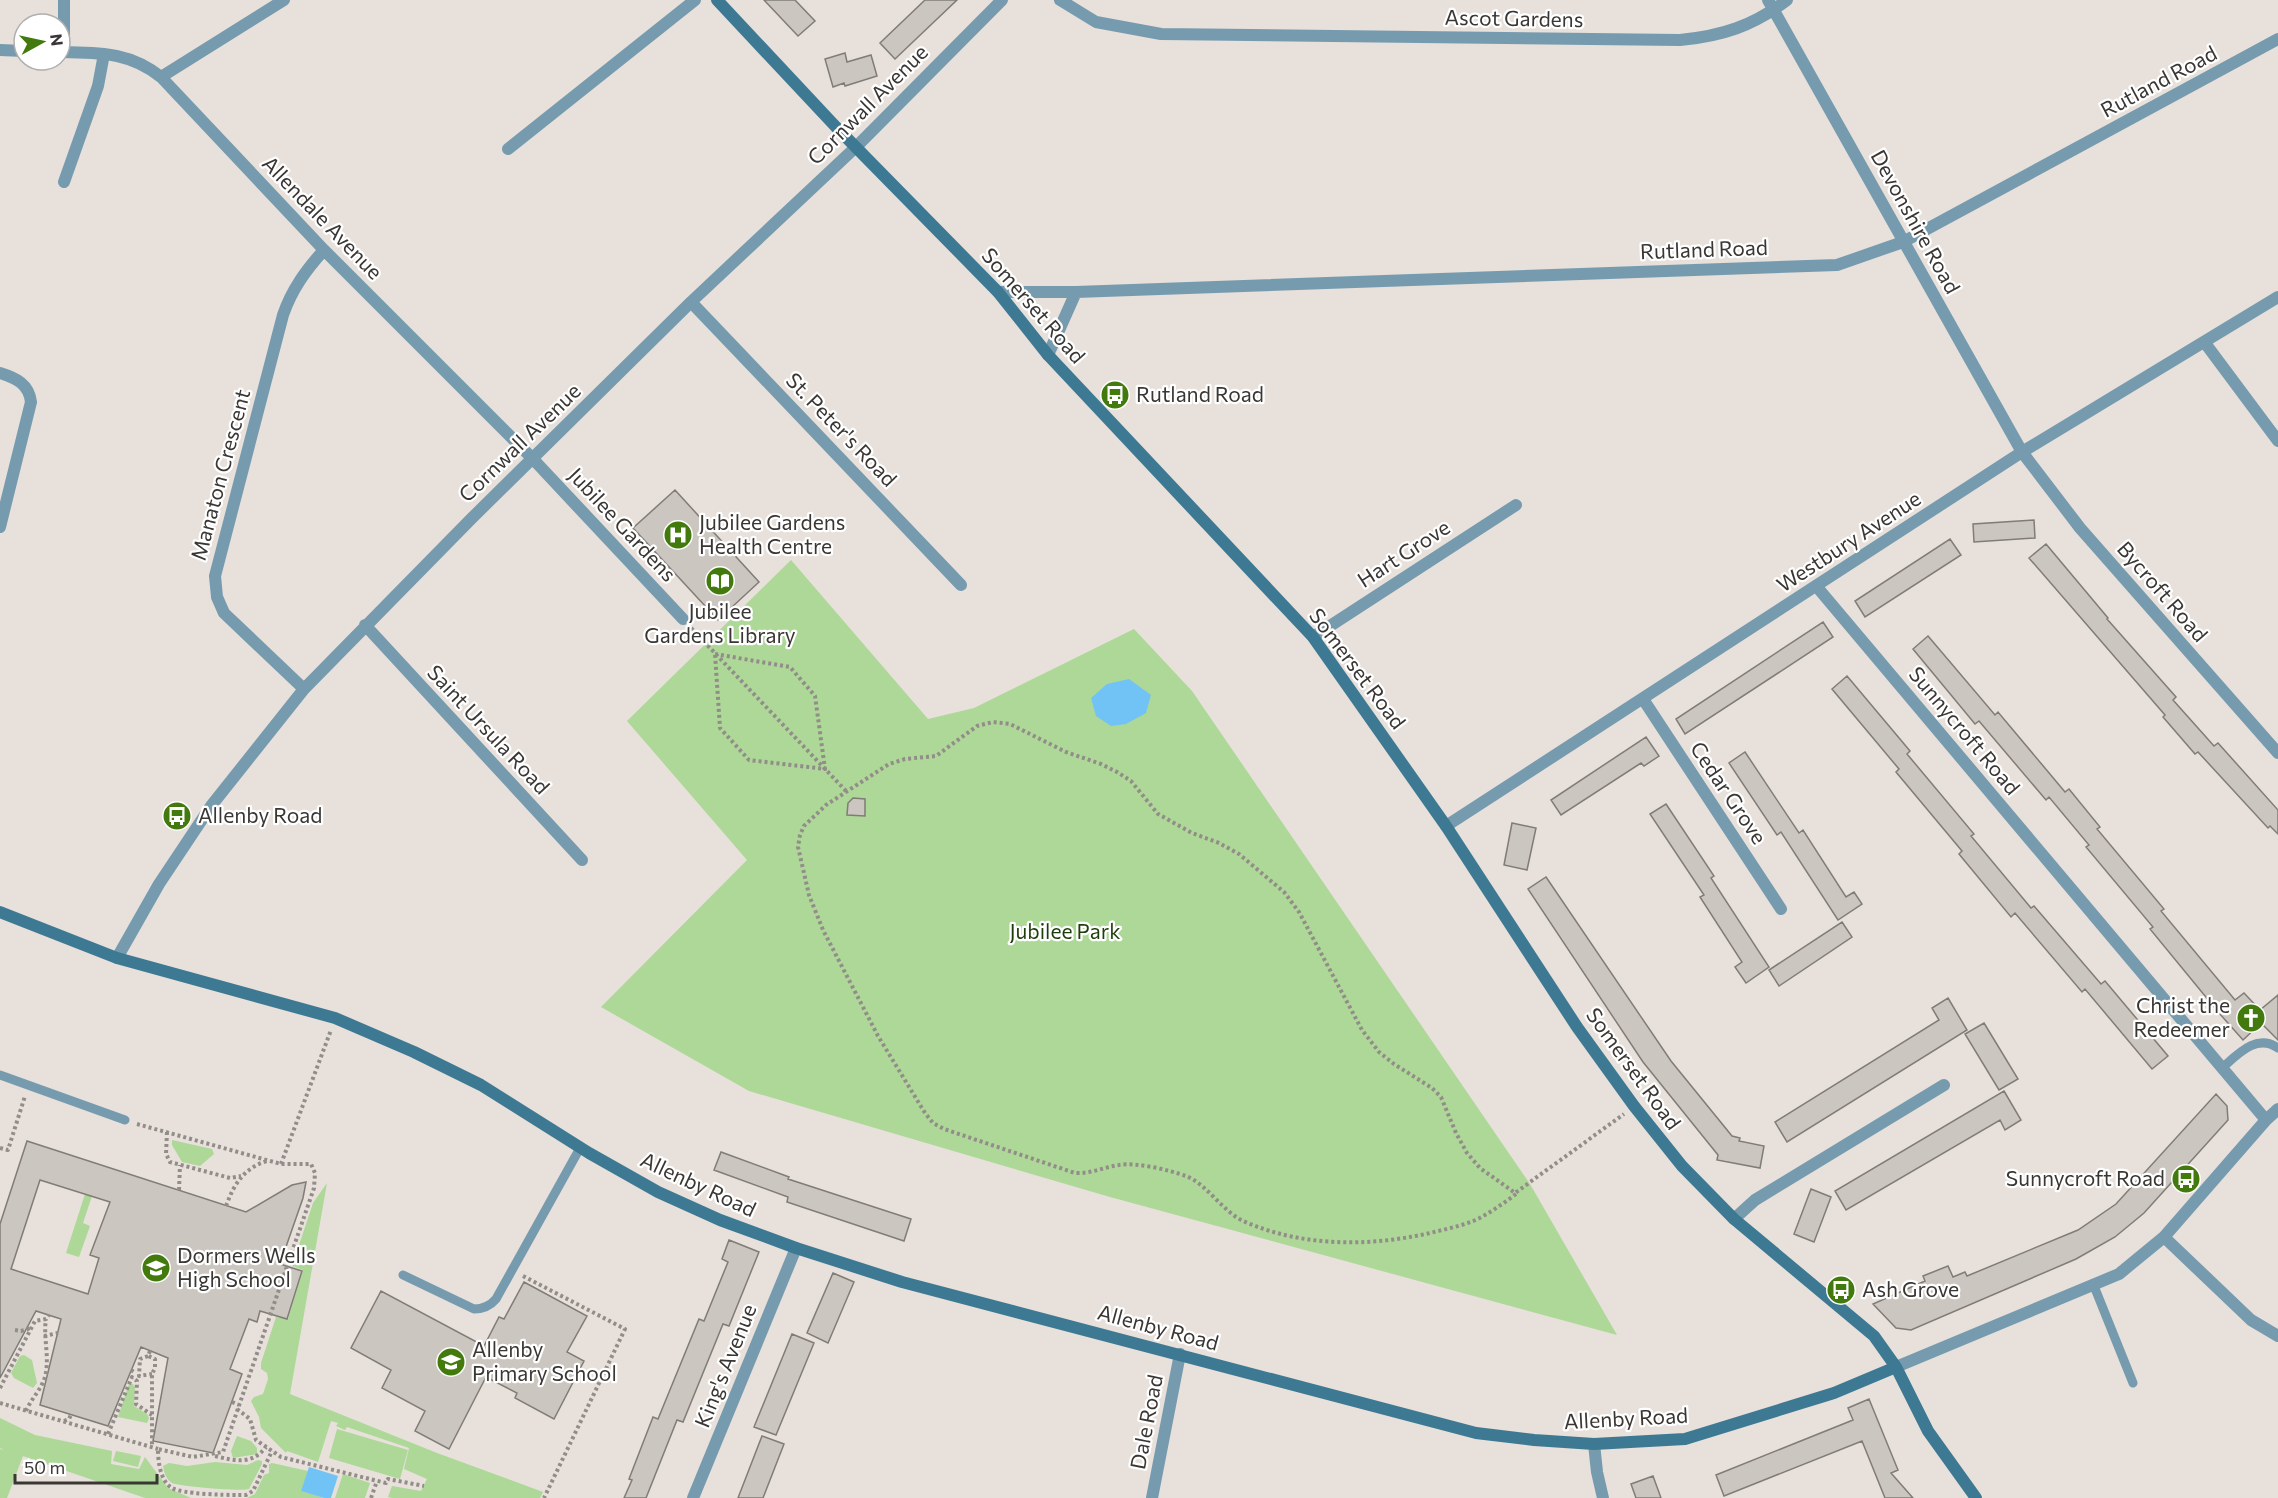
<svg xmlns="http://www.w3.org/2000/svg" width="2278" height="1498" font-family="Commissioner,sans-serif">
	<rect width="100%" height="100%" fill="#e7e0db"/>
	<path fill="#add897" d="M791,560L928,719L974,708L1134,629L1192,691L1530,1184L1617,1335L1110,1197L749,1091L601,1007L747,860L627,721Z
		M172,1140L212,1149L214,1154L200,1166L182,1162L172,1145Z
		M327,1183L290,1394L437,1453L543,1492L540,1498H392L388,1497L392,1486L421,1491L427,1479L404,1469L409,1448L347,1427L345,1430L336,1426L338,1423L331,1421L318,1462L287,1451L286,1453L261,1428L259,1417L251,1401L254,1397L263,1394L268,1379L267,1373L261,1369V1363L276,1317L288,1319L303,1270L292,1266L313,1203Z
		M85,1194L92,1196L83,1223L90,1226L79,1257L66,1253Z
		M24,1355L32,1360L37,1383L33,1388L14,1378L11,1373L20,1356Z
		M129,1384H133L135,1388L134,1406L147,1414L149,1418L147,1423L118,1417Z
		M0,1418L35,1435L112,1451L111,1464L139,1469L145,1457L168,1488L191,1498H145L23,1456L7,1498H0V1449L4,1450L0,1448Z
		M337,1429L408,1450L400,1479L329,1458Z
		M237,1436L251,1441L257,1448V1454L233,1458L231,1451Z
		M116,1451L141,1456L138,1467L113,1461Z
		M258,1460L262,1461V1464L249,1489C242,1492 177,1486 172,1483C166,1479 164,1472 163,1466L169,1463L187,1466L215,1462L247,1465Z
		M272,1463L308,1471L302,1491L324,1498H247L255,1494L264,1475L269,1473V1464Z
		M343,1474L370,1483L365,1498H335Z"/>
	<path fill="#71c3f6" d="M1129,679L1151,695L1146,713L1126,724L1111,726L1096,716L1091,698L1107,684Z
		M309,1467L338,1476L331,1498H324L301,1491Z"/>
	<path fill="#cbc7c0" stroke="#807c76" stroke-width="1.5" fill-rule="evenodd" d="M764,0H795L815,21L798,36Z
		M925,0H957L895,59L880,43Z
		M845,53L847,62L871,55L877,76L845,86L844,83L833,87L825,59Z
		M675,490L759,582L718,620L633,528Z
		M2034,520L2035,538L1974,542L1973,524Z
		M1950,539L1961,555L1865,617L1855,601Z
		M2046,544L2108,618L2107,619L2176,697L2173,700L2214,746L2218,743L2278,810V834L2270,826L2268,828L2198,752L2195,754L2163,717L2165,715L2029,558Z
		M1823,622L1833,637L1685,734L1676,719Z
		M1928,636L1995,715L1998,712L2065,792L2069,789L2100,827L2097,829L2164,909L2161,911L2235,1000L2244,993L2260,1010L2278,995V1040L2261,1023L2243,1040L2219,1013L2150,929L2153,927L2086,847L2089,845L2049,797L2046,800L1979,721L1975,724L1913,649Z
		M1847,676L1910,751L1907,754L1974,834L1971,836L2031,908L2034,906L2101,984L2105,981L2168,1056L2152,1069L2085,989L2082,992L2015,913L2011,917L1959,854L1962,851L1896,772L1899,769L1832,689Z
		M1646,737L1659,756L1644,766L1641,763L1561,815L1551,800Z
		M1745,752L1799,833L1803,830L1846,897L1854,892L1862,904L1838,920L1781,832L1777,835L1729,763Z
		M853,798L865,799V816L847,815L848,803Z
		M1666,804L1714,876L1711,878L1769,967L1746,983L1735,967L1742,962L1700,897L1704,895L1650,814Z
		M1512,823L1536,828L1527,870L1504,865Z
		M1546,877L1671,1061L1732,1136L1740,1138L1739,1141L1764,1146L1760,1168L1717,1160L1718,1155L1643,1062L1528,889Z
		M1842,922L1852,937L1779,986L1769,970Z
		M1948,998L1967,1030L1787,1142L1775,1122L1939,1020L1932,1008Z
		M1984,1023L2018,1079L1999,1090L1965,1034Z
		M2004,1091L2021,1120L2005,1130L2000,1120L1846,1210L1835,1191Z
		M2216,1094L2227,1106L2228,1120L2144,1213L2115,1237L2076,1259L1911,1330L1896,1328L1873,1304L1925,1281L1923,1276L1948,1266L1953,1277L1965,1272L1967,1276L2078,1230L2116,1204Z
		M27,1141L246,1212L292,1185L306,1182L303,1198L280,1264L302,1271L287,1319L260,1311L257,1322L249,1319L230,1369L242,1374L213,1453L153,1441L168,1358L141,1347L108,1426L40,1405L61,1319L36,1311L0,1378V1224ZM40,1180L110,1202L90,1255L99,1258L88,1294L11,1269Z
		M721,1152L789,1177L788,1179L911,1219L904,1241L787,1202L788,1197L714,1170Z
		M1811,1189L1831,1197L1814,1242L1794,1234Z
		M729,1240L759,1252L729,1326L723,1324L683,1422L677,1420L646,1498H624L632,1480L629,1479L653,1417L658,1419L699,1319L704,1321L728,1262L722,1259Z
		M833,1273L854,1282L828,1343L807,1333Z
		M524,1282L587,1316L567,1352L584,1361L554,1419L515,1398L517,1393L486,1377L449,1449L415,1431L425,1411L382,1388L391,1370L351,1348L381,1291L484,1346L499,1317L504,1319Z
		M792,1334L814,1343L776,1435L754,1427Z
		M1869,1399L1898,1470L1891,1473L1913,1498H1885L1862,1441L1724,1496L1716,1475L1853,1420L1848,1408Z
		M762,1436L784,1444L763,1498H738Z
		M1653,1476L1661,1498H1636L1631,1484Z"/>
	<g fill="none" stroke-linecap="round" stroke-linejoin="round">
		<path stroke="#928d89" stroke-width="4" stroke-dasharray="3 3" stroke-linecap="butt" d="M691,628L846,791
			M715,654L790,667L815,696L825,769L749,760L720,728Z
			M137,1124L281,1164H311L315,1173L314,1188L223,1452L193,1457L158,1449C158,1461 160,1481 172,1488C182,1494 224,1495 238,1495H246L253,1491L272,1451
			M167,1132L166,1154L170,1162L230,1178L241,1176
			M0,1148L8,1150L25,1096
			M281,1164L331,1030
			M179,1190L180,1165
			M1516,1194C1504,1203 1491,1212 1478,1219C1462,1226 1446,1229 1430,1233C1368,1247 1302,1247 1243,1221C1221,1210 1207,1184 1186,1176C1169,1170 1137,1162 1119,1165C1104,1167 1091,1174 1075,1173L944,1129L933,1123L925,1113L878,1036L823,930L809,895L798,847L800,835L804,826L826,805L889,764L905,759L936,756L977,726L993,722L1010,724L1066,752L1101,764L1117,772L1131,781L1158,814L1192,833L1219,843L1239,854L1284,892L1299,912L1362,1030L1379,1052L1394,1064L1432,1088L1441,1097L1456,1133L1467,1153L1480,1168L1515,1193L1624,1114
			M226,1206C234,1184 244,1168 267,1161
			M523,1276L625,1329L544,1498
			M15,1330L21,1331L31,1328
			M44,1336L58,1333
			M150,1351L148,1356L155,1359V1368L152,1374V1447
			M148,1356L140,1359L139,1376L152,1374
			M131,1370L134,1372
			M0,1388L35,1321L46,1319L49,1315
			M232,1402L239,1405
			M0,1403L158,1449
			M237,1409L250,1419L256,1440L281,1457L386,1483L388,1479L424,1486
			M26,1411C31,1399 41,1390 45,1377C50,1358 43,1338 46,1319
			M64,1421L69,1419L71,1415
			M108,1434L132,1377L137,1381L136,1404L152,1415
			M215,1456C235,1461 252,1465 266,1447
			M371,1498L377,1481"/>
		<path stroke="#769bae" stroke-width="9" d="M2222,1068C2238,1054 2257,1033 2278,1048
			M0,1075L125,1120
			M403,1275L474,1309C483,1309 490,1306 496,1299L580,1148
			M2094,1286L2133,1383"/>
		<path stroke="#769bae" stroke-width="12" d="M1060,0L1096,22L1161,34L1680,40C1722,36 1753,26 1787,0
			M1768,0L2022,452L2080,528L2278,753
			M0,50L24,51
			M60,52C98,53 129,51 161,77L324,250L533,459L683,619
			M64,52V0
			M161,77L284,0
			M508,149L695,0
			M64,182L98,86L104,54
			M998,292H1076L1837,265L1903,242L2278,39
			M691,302L961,585
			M2205,343L2278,441
			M1048,355L1076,292
			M0,373C16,378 29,384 31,402L0,527
			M1817,587L2266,1120
			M365,625L582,860
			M1313,637L1516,505
			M304,689L224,613L217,597L215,576L283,315C292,289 306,270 324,250
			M1643,699L1781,909
			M1446,826L2022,452L2278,297
			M117,958L159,884L211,806L304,689L472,518L691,302L857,146L1002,0
			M1734,1219L1755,1200L1944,1085
			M2164,1237L2251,1320L2278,1336
			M1896,1367L2119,1274L2164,1237L2266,1120L2278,1109
			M1594,1444L1597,1472L1603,1498
			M693,1498L796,1248
			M1152,1498L1180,1354"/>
		<path stroke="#3e7993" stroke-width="12" d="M717,0L836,127L998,292L1048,355L1313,637L1446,826L1577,1027L1634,1106L1682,1166L1734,1219L1874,1336L1896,1367L1928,1431L1976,1498
			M0,912L117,958L335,1018L414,1052L481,1085L589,1153L658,1192L720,1220L796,1248L902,1282L1476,1433L1534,1440L1594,1444L1685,1439L1834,1393L1896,1367"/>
	</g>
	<defs>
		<g id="bus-disc" transform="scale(1.5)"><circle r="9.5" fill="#437a0e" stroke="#fff"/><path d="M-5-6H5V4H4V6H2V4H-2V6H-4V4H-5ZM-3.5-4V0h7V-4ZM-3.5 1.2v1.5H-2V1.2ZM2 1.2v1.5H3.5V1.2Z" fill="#fff"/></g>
		<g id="hospital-disc" transform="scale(1.5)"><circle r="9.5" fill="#437a0e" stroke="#fff"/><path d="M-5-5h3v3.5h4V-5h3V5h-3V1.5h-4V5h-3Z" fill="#fff"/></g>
		<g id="library-disc" transform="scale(1.5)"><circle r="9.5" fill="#437a0e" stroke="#fff"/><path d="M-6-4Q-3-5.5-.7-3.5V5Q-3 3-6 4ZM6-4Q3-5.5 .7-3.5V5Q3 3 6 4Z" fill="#fff"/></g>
		<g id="church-disc" transform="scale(1.5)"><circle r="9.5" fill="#437a0e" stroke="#fff"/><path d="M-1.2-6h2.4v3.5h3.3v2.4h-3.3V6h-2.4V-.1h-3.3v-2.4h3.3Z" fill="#fff"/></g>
		<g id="school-disc" transform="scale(1.5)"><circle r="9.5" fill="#437a0e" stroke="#fff"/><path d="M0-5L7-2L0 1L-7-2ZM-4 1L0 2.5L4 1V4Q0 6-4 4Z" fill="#fff"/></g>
	</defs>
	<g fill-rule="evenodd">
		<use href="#bus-disc" x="1115" y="395"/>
		<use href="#hospital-disc" x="678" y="535"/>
		<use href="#library-disc" x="720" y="581"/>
		<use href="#bus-disc" x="177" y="816"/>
		<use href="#church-disc" x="2251" y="1018"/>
		<use href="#bus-disc" x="2186" y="1179"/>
		<use href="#school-disc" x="156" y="1268"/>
		<use href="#bus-disc" x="1841" y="1290"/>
		<use href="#school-disc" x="451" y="1362"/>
	</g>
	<g text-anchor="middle" stroke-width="4.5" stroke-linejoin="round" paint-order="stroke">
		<g font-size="21" fill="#393634" stroke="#fff">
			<text transform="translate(1514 19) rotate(1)" y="7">Ascot Gardens</text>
			<text transform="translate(2159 82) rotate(-28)" y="7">Rutland Road</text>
			<text transform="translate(868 105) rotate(-45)" y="7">Cornwall Avenue</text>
			<text transform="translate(322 218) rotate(46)" y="7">Allendale Avenue</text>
			<text transform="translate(1915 222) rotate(61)" y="7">Devonshire Road</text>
			<text transform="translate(1704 250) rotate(-2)" y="7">Rutland Road</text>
			<text transform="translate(1033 306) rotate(49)" y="7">Somerset Road</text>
			<text transform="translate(841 430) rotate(46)" y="7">St. Peter's Road</text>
			<text transform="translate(520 443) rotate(-44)" y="7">Cornwall Avenue</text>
			<text transform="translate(221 475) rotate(-75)" y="7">Manaton Crescent</text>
			<text transform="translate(622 525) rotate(47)" y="7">Jubilee Gardens</text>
			<text transform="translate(1849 542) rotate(-33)" y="7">Westbury Avenue</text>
			<text transform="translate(1404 554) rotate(-33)" y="7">Hart Grove</text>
			<text transform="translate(2162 592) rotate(49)" y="7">Bycroft Road</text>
			<text transform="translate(1357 669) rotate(53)" y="7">Somerset Road</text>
			<text transform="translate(488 730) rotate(47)" y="7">Saint Ursula Road</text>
			<text transform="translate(1964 731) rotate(50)" y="7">Sunnycroft Road</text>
			<text transform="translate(1728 793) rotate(56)" y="7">Cedar Grove</text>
			<text transform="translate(1633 1069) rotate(54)" y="7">Somerset Road</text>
			<text transform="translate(698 1185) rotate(25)" y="7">Allenby Road</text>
			<text transform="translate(1158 1328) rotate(15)" y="7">Allenby Road</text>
			<text transform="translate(726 1366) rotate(-68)" y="7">King's Avenue</text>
			<text transform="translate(1626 1419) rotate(-3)" y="7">Allenby Road</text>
			<text transform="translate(1147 1422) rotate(-79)" y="7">Dale Road</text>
		</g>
		<g font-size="21" fill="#393634" stroke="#fff" text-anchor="start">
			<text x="1136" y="402">Rutland Road</text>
			<text x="699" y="530">Jubilee Gardens<tspan x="699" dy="24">Health Centre</tspan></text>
			<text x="720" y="619" text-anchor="middle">Jubilee<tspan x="720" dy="24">Gardens Library</tspan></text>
			<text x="198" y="823">Allenby Road</text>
			<text x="2230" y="1013" text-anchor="end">Christ the<tspan x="2230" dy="24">Redeemer</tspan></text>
			<text x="2165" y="1186" text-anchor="end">Sunnycroft Road</text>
			<text x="177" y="1263">Dormers Wells<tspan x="177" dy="24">High School</tspan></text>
			<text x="1862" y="1297">Ash Grove</text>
			<text x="472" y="1357">Allenby<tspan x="472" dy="24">Primary School</tspan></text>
		</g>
		<g font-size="21" fill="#1f3d0b" stroke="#fff">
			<text x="1065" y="939">Jubilee Park</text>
		</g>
	</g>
	<g transform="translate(42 42) rotate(82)"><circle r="28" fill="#ffffff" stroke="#b0afae" stroke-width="1.5"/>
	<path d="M0-4.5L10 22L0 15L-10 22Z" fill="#437a0e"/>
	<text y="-9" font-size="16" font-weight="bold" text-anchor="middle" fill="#393634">N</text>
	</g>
	<path d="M15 1474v9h142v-9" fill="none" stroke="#393634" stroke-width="3"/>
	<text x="24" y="1474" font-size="18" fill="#393634" stroke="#ffffff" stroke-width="4.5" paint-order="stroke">50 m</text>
</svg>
